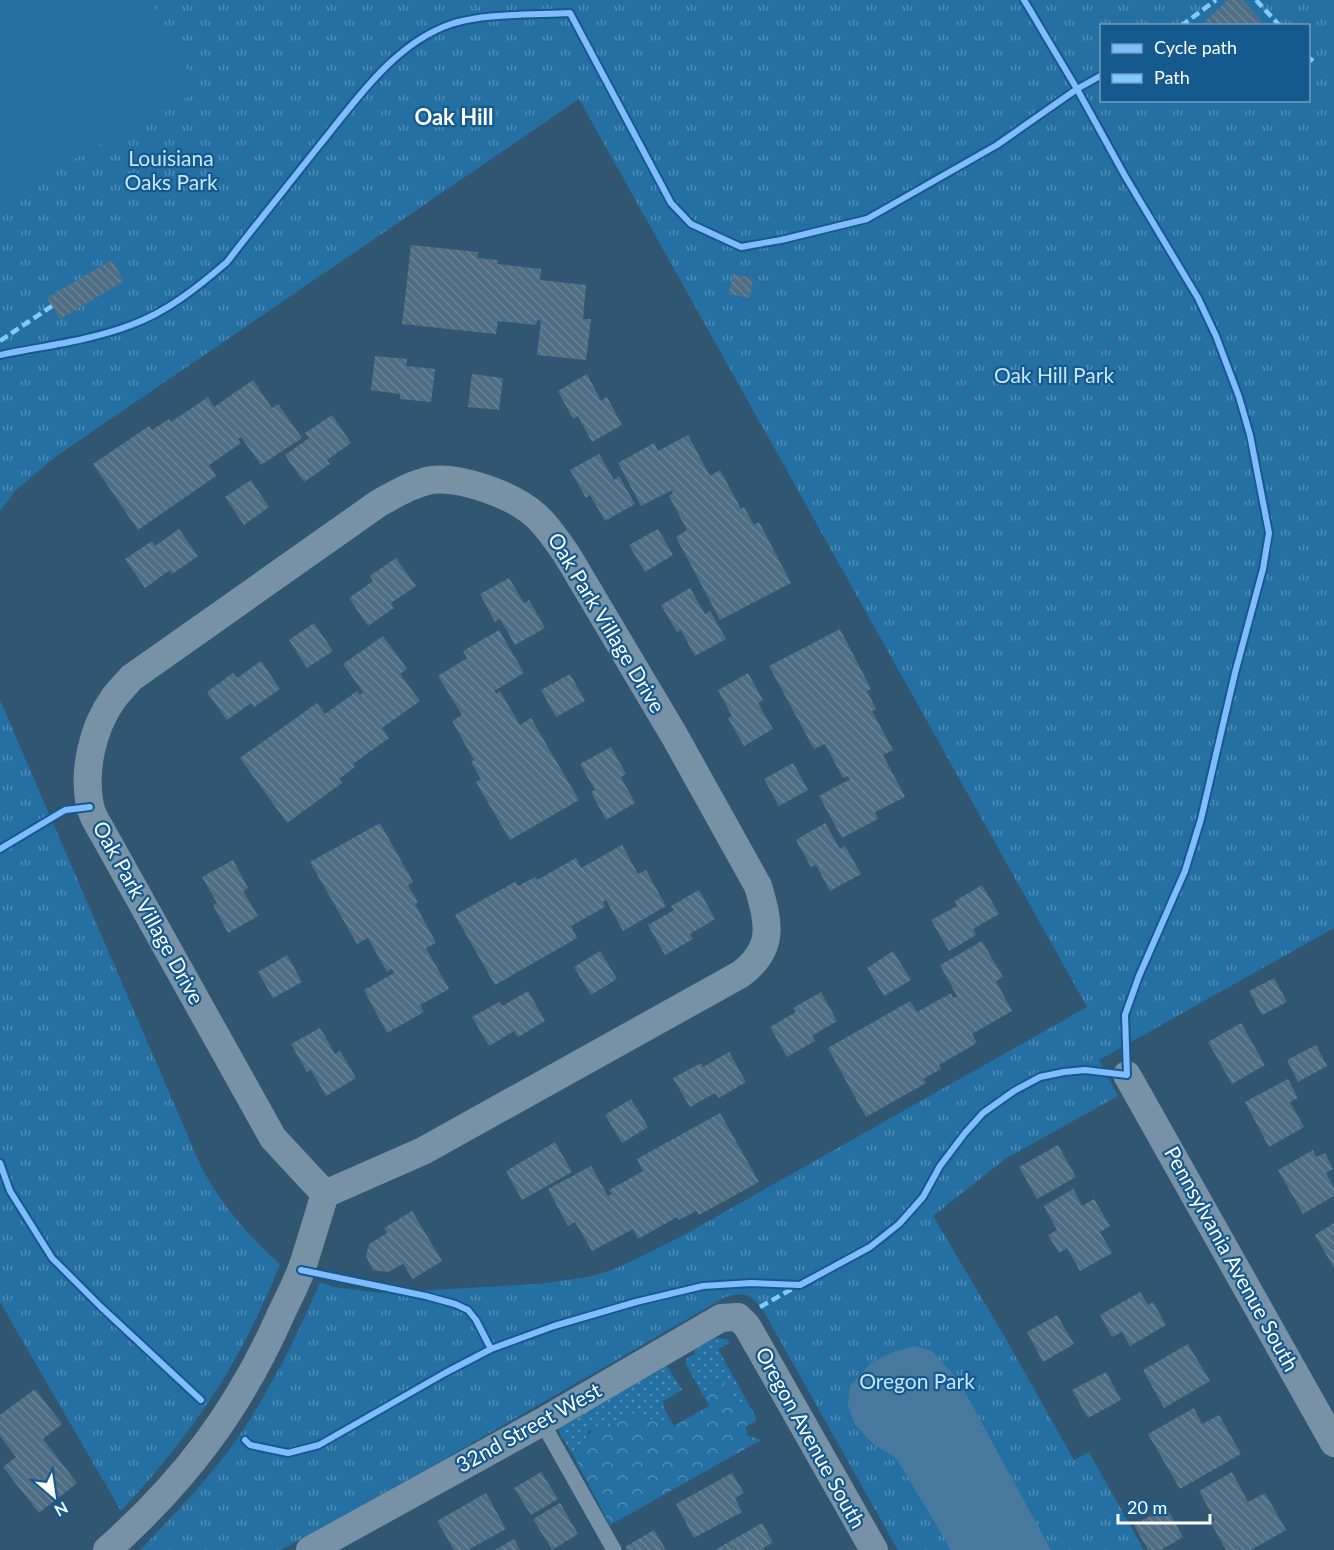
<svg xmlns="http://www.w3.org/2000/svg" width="1334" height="1550" font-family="Lato,sans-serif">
	<defs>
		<pattern id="grass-dots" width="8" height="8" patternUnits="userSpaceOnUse" patternTransform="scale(1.5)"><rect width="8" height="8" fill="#2570a3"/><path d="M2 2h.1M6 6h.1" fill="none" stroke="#518db5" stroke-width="1.8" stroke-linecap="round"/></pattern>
		<pattern id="forest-crowns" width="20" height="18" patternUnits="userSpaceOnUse" patternTransform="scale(1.5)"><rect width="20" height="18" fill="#2570a3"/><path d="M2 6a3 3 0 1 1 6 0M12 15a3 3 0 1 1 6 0" fill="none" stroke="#518db5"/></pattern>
		<pattern id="park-tufts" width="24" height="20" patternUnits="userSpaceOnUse" patternTransform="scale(1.5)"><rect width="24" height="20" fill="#2570a3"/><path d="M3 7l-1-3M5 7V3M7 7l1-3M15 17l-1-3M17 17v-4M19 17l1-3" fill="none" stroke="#518db5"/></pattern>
		<pattern id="building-back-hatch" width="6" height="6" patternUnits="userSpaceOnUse" patternTransform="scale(1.5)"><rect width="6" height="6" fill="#4f6d83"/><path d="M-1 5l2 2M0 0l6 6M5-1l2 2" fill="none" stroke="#698396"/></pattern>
	</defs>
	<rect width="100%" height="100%" fill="#305672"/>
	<path fill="url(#grass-dots)" d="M715,1338L726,1339L730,1343L718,1349L748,1403L744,1401L739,1405L733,1395L731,1387L723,1382L712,1381L704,1397L686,1364L687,1358L695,1354L694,1350Z
		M667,1366L682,1390L663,1401L665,1405L663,1406L672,1423L652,1420L642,1414L611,1428L589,1430L584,1443L576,1448L574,1457L559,1432V1427Z"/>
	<path fill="url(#forest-crowns)" d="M712,1381L723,1382L731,1387L733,1395L739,1405L744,1401L748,1403L756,1417L755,1422L746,1426L747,1435L761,1440L610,1525L574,1457L576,1448C589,1441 586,1433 597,1425L611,1428L631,1413L642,1414L652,1420L672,1423L674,1426L709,1406L704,1397Z"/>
	<path fill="url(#park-tufts)" fill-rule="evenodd" d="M0,0H1334V928L1099,1060L1118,1096L1005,1159L933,1216L1003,1334L1074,1460L1089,1452L1144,1550H898L764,1312C751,1294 743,1290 722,1299L436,1464L281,1550H140C179,1510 219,1468 249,1421C277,1376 300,1330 320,1282L334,1287L380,1293L538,1284L588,1277L612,1270L636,1259L684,1235L1087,1007L579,99L55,457L15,491L0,511ZM1102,26H1308V100H1102Z
		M0,700L200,1164C220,1204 247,1234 280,1264C241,1363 193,1433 121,1511L0,1302Z"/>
	<path fill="#2570a3" d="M0,0H150L199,91L0,199Z"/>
	<path fill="#47789d" d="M914,1346L932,1351L959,1381L1051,1550H951L896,1458L873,1444L854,1423L848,1406L850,1386L871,1363L893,1352Z"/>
	<path fill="url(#building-back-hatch)" d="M1228,0H1242L1266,26H1200Z
		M411,245L478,252L477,258L498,260L497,264L541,269L540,280L586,285L583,319H591L586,360L537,355L541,321L537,320L536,325L498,321L496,334L402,324Z
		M112,260L124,281L60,319L47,298Z
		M733,274L753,278L750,298L729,294Z
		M375,356L407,359L406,366L435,369L431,402L400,399V394L371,390Z
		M472,374L503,378L499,410L468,407Z
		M587,374L601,401L607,397L622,425L592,442L578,416L573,419L558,391Z
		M253,380L272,408L278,404L302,438L261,465L241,437L238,439L241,443L209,465L216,476L138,530L93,464L149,426L152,430L169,419L171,422L208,397L214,407Z
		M332,415L351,443L327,460L330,464L304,482L285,455L309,438L305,433Z
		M688,435L710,476L720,470L741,509L744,507L754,525L759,522L791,583L720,620L676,537L687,530L669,496L673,493L672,490L641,506L618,463L654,443L658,451Z
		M599,454L614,480L619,476L635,504L605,521L590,495L586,498L570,470Z
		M251,480L269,507L244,525L225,497Z
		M179,529L198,556L172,574L170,570L145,588L125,559L152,541L155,546Z
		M658,529L673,555L645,572L629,545Z
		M396,558L416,586L391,603L394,608L368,626L349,598L373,581L370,576Z
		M509,578L524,603L529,600L545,628L515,645L500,619L495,622L480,594Z
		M690,588L705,614L710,611L726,639L695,656L681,630L677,632L661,605Z
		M314,623L333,651L307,668L289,640Z
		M840,629L871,689L867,691L876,709L872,711L893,750L883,755L905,797L875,812L878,819L842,838L819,796L850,779L848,776L843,778L825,744L814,749L769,666Z
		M499,630L524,673L494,691L496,694L500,691L520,725L531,718L579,800L510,840L476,782L481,779L471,762L474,760L452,721L462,715L438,676L467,658L463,651Z
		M383,636L407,669L400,674L420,701L382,728L389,738L353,764L355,767L339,779L342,783L287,823L240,758L317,703L325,714L357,691L360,695L363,692L343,664Z
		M261,661L280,689L254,707L251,703L227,720L207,692L233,673L237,678Z
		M748,673L763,700L758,703L773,729L744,746L728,718L732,716L718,690Z
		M570,674L585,701L556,717L541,690Z
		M611,747L626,774L621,777L635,803L606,820L591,792L595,790L580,764Z
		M793,763L808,790L779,806L764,779Z
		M380,823L413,882L408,885L418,902L415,904L436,943L426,948L449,989L420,1005L424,1012L387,1033L364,990L394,973L392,969L387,972L368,938L357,944L310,862Z
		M825,823L840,849L845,846L861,874L830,891L816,865L811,867L796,840Z
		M622,845L638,874L646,870L666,906L623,931L606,900L603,902L605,907L571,926L577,938L495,985L455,915L515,882L518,886L535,877L537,880L576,858L581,868Z
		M233,860L248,888L243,891L258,916L228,933L213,905L217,903L202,877Z
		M982,885L999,914L973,929L976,935L949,951L931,920L957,906L955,901Z
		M699,890L715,919L690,934L693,939L665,955L648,925L674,910L671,906Z
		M982,941L1003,977L996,981L1012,1011L972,1034L977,1043L939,1065L941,1069L923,1079L926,1083L866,1117L828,1048L910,1001L917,1012L951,993L953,998L957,996L940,965Z
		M600,951L617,979L591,995L574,967Z
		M893,951L911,980L884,996L867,968Z
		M287,955L302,982L273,998L258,972Z
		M1274,978L1287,1002L1262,1015L1249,991Z
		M528,991L545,1021L518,1037L514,1031L489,1046L472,1017L499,1002L502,1006Z
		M821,992L837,1021L812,1036L815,1041L787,1057L770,1027L796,1012L793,1008Z
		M1241,1023L1265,1065L1232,1084L1208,1042Z
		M320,1028L335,1054L340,1051L356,1078L326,1096L311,1070L307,1072L291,1044Z
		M1316,1045L1327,1066L1298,1082L1287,1060Z
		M729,1052L746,1082L719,1098L715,1093L690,1107L673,1078L701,1063L703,1067Z
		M1288,1079L1298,1098L1290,1102L1304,1127L1269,1147L1245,1102Z
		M631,1099L648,1127L622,1143L605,1115Z
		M720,1113L759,1182L699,1215L696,1211L679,1220L677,1217L638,1239L633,1229L592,1251L575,1222L568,1226L548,1189L591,1166L608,1196L612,1194L609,1190L643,1171L637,1159Z
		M555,1142L572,1172L522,1200L506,1171Z
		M1058,1145L1076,1177L1037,1199L1019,1167Z
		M1313,1150L1316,1157L1325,1153L1333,1169L1326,1173L1334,1188V1196L1303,1214L1278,1170Z
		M1073,1189L1082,1206L1094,1199L1110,1226L1100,1232L1112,1253L1080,1271L1067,1248L1059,1253L1048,1235L1057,1230L1044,1206Z
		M412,1211L442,1261L413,1279L403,1264L388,1272L373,1270L366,1256L369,1244L387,1233L384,1228Z
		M1334,1223V1268L1315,1235Z
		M1140,1292L1148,1305L1153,1302L1166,1325L1130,1346L1122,1332L1112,1337L1100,1315Z
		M1057,1315L1074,1344L1043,1362L1027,1332Z
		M1188,1344L1210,1381L1164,1408L1143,1370Z
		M1106,1372L1121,1400L1088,1418L1072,1390Z
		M35,1389L62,1424L43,1439L77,1483L39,1513L3,1467L16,1457L0,1436V1415Z
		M1194,1408L1202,1424L1219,1415L1241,1454L1180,1489L1148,1434Z
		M541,1472L558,1499L531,1515L514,1488Z
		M1232,1472L1248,1502L1265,1493L1286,1530L1251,1550H1226L1211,1523L1215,1520L1199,1491Z
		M732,1473L744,1493L735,1498L742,1512L694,1538L676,1504Z
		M486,1493L506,1529L468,1550H454L437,1521Z
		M560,1503L578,1534L552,1550L533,1519Z
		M1166,1507L1183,1537L1161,1550H1148L1134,1525Z
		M762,1523L773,1542L763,1548L764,1550H715Z
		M654,1530L666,1550H627L625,1547Z
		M514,1539L520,1550H495Z"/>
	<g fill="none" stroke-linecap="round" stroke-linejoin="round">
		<path stroke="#7792a6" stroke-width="15" d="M542,1422L614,1550"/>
		<path stroke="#7792a6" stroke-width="28" d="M1127,1075L1334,1443
			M107,1550C185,1481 239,1409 281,1314C288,1299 296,1284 302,1268C310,1244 317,1219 325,1194L273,1138L104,835C99,826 92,816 90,806C83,771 92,729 113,699C118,692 125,685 131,678L379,503C396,494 412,484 431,480C460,476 513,495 535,515C548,526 557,541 567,555L674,735L758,886C769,923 775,948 741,974L423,1151L325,1194
			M310,1550L542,1422L721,1318L738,1317L747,1326L874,1550"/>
		<path stroke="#80caff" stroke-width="4.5" stroke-dasharray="9 4.5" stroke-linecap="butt" d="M1256,0L1280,26
			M1181,26L1216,0
			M1308,57L1313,61
			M0,341L52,306
			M760,1307L797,1286"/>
		<g stroke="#145a8e" stroke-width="10">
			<path id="cycleway" d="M0,355C43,346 89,341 131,325C167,312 198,287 227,262C257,223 288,185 318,147C355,102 393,44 451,24C484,13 534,15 570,13L671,203L691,224L741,247L781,240L867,219L997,145L1077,89L1024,0
				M0,849L65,810L90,807
				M0,1163L10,1191L52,1258L101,1307L201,1400
				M301,1270L426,1296L455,1304L468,1310L476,1320L491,1349
				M245,1440L250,1445L288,1453L319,1445L445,1373L491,1349L554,1326L636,1302L703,1286L751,1283L800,1285L870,1247L899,1224L923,1197L940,1166L965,1133L983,1113L1014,1091L1040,1077L1064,1072L1085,1070L1127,1075L1125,1015L1139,976L1185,871L1201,819L1235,673L1263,569L1269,533L1250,435L1239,397L1216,336L1198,298L1125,176L1077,89L1102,75"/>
		</g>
		<use href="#cycleway" stroke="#80bcff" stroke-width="6"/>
	</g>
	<g text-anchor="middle" stroke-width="4.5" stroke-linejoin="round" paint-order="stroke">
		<g font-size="21" fill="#c6e6fc" stroke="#145a8e">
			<text x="171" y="166">Louisiana<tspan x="171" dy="24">Oaks Park</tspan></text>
			<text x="1054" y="383">Oak Hill Park</text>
			<text x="917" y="1389">Oregon Park</text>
		</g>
		<g font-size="21" fill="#fff" stroke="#145a8e">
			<text transform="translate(606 623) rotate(59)" y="7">Oak Park Village Drive</text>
			<text transform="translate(148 913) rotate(61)" y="7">Oak Park Village Drive</text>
			<text transform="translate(1231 1259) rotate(61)" y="7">Pennsylvania Avenue South</text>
			<text transform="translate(529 1428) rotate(-29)" y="7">32nd Street West</text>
			<text transform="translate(810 1438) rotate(61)" y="7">Oregon Avenue South</text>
		</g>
		<g font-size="22" font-weight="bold" fill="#fff" stroke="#145a8e">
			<text x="454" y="125">Oak Hill</text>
		</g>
	</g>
	<rect x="1100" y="24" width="210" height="78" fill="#145a8e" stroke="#729cbb" stroke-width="1.5"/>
	<rect x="1112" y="44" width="30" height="9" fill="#80bcff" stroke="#729cbb" stroke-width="1.5"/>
	<text x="1154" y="54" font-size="18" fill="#ffffff">Cycle path</text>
	<rect x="1112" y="74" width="30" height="9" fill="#80caff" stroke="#729cbb" stroke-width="1.5"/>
	<text x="1154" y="84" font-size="18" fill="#ffffff">Path</text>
	<g transform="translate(54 1496) rotate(151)" stroke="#145a8e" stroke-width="4.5" paint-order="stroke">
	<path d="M0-4.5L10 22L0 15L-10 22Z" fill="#ffffff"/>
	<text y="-9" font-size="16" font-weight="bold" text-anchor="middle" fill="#ffffff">N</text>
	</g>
	<path d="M1118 1514v9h92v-9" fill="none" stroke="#ffffff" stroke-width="3"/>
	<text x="1127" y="1514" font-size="18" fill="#ffffff" stroke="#145a8e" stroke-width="4.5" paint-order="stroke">20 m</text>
</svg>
